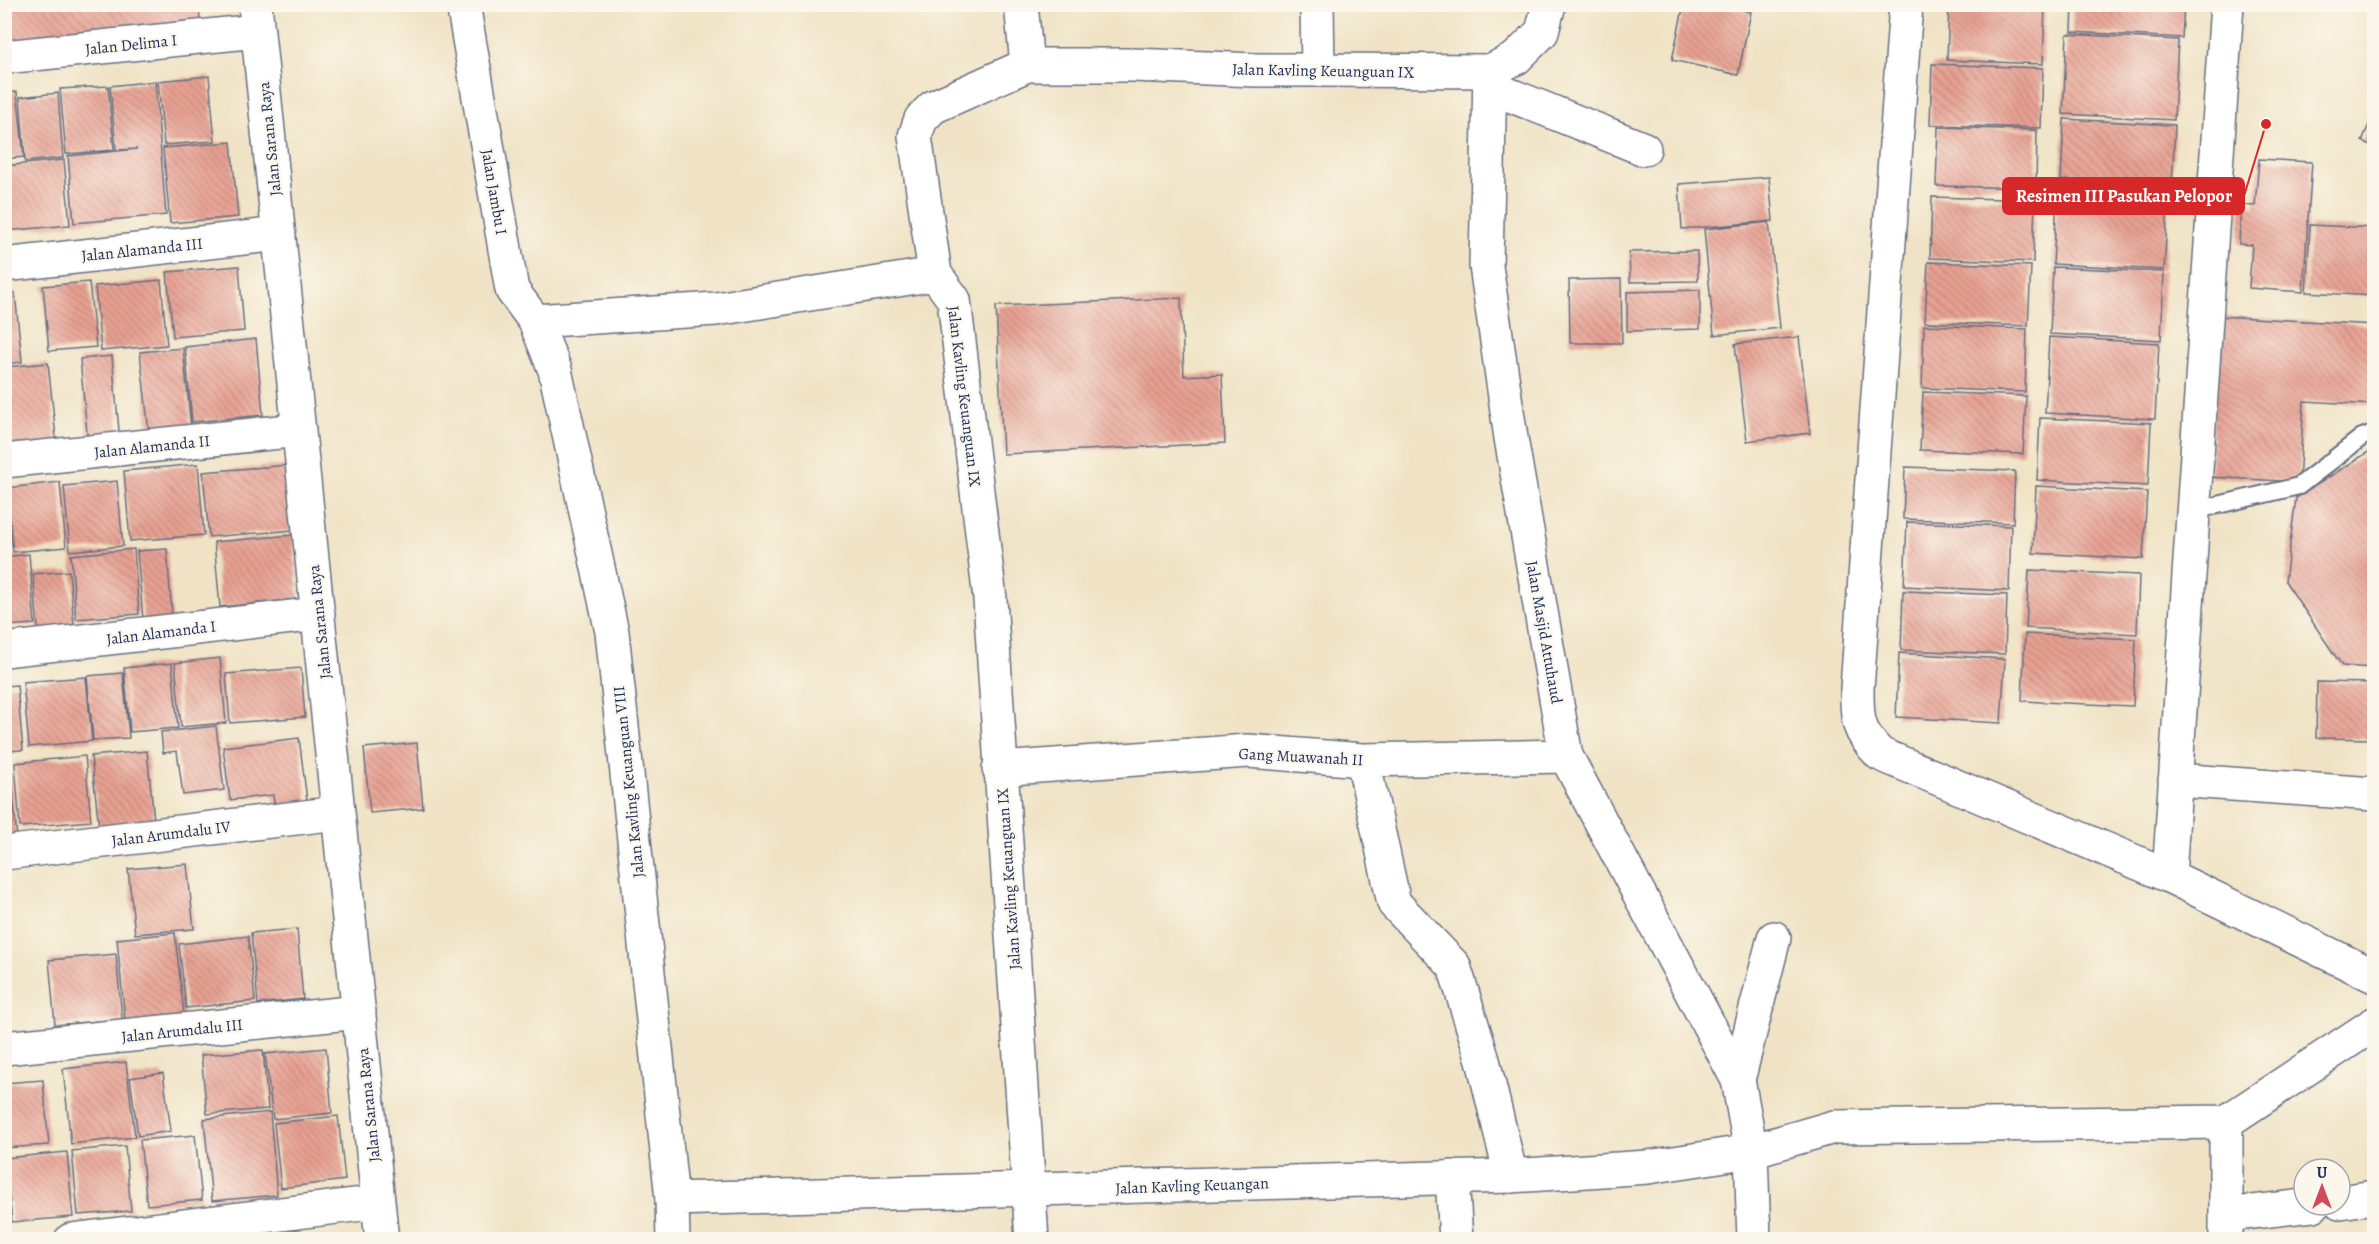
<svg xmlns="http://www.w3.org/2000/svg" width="2379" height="1244" font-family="Alegreya,serif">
	<defs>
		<pattern id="building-back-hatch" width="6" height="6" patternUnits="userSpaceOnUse" patternTransform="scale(1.5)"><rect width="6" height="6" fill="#e8a192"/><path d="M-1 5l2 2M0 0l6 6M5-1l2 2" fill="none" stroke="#bb847a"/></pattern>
	</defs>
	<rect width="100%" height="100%" fill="#fbf7ec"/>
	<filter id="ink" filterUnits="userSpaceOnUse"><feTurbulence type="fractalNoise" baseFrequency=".0167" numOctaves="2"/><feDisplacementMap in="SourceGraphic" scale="12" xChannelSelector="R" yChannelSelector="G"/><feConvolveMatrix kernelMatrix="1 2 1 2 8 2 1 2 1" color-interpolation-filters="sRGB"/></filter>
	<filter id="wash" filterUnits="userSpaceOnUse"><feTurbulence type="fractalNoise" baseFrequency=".008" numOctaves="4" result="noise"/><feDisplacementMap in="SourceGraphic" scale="24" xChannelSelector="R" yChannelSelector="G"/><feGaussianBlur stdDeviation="1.35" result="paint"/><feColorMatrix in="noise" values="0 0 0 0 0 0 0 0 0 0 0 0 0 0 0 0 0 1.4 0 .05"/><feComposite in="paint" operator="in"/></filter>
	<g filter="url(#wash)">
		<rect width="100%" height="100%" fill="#f0e3c5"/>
		<g id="blocks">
			<path fill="url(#building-back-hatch)" d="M4,4H199L200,22L4,40Z
				M1684,4H1716L1751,12L1738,75L1672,60Z
				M1949,4H2045L2043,64L1947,60Z
				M2073,4H2184L2182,38L2072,32Z
				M2067,34L2178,40L2174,120L2063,114Z
				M1932,64L2043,68L2041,128L1930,125Z
				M209,76L215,141L164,145L158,81Z
				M155,81L166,215L74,223L68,156L137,149L116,150L110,86Z
				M108,86L114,150L66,154L60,89Z
				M17,92L24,157L4,159V93Z
				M58,93L63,158L25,162L20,97Z
				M2374,113V147L2362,141Z
				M2064,119L2175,125L2172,186L2061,180Z
				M1938,127L2037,130L2036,188L1936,186Z
				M231,142L238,217L170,223L163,148Z
				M2259,159L2312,162L2303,292L2249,288L2252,245L2239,244L2241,205L2255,206Z
				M64,160L70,225L5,231L4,166Z
				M1769,177L1773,221L1682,229L1679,184Z
				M2058,185L2169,191L2164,270L2053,264Z
				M1932,197L2035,200L2033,262L1930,258Z
				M1769,222L1780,328L1714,335L1704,229Z
				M2310,225L2374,228V296L2306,292Z
				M1697,251L1698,281L1630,282L1629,252Z
				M1928,262L2031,266L2028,326L1925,322Z
				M239,266L244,331L173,337L167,272Z
				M2053,267L2164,272L2161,340L2050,334Z
				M1621,279L1622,343H1570L1569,280Z
				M161,280L167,345L101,351L95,286Z
				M89,282L96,347L49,351L43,286Z
				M1700,290V329L1627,331V292Z
				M15,293L22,362L4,364V294Z
				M1181,298L1184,376L1222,374L1225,443L1003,454L996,306Z
				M2219,316L2374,325V405L2304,401L2299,482L2210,477Z
				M1924,325L2027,329L2025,392L1922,388Z
				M1799,337L1810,433L1747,441L1735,344Z
				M2049,337L2159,343L2155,419L2045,413Z
				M256,339L263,415L192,422L185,347Z
				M183,348L191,428L149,433L140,352Z
				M112,356L120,441L88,444L80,359Z
				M48,363L57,447L5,452V367Z
				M1923,392L2026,396L2023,454L1920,450Z
				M2040,418L2151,423L2148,486L2037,480Z
				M2373,449H2374V668L2342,666L2285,581L2296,498Z
				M198,464L204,535L130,541L124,471Z
				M289,465L295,530L209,537L203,472Z
				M1905,467L2015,471L2013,523L1903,519Z
				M117,481L123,546L70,551L64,486Z
				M60,482L66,547L13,552L7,488Z
				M2036,486L2147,492L2143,559L2033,553Z
				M1907,522L2011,526L2009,591L1904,586Z
				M293,535L299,599L220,607L214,542Z
				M134,549L139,614L76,619L71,555Z
				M167,549L173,629L144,631L137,551Z
				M29,554L35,624L4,626V557Z
				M2029,570L2139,575L2137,634L2026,628Z
				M69,571L75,636L39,639L33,574Z
				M1903,591L2007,595L2005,654L1901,650Z
				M2025,634L2136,639L2133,706L2022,701Z
				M1899,653L2005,659L2001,723L1896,717Z
				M220,658L226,723L181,727L175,663Z
				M172,663L178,728L130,732L124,668Z
				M301,668L305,717L230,723L226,674Z
				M123,673L129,738L93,740L87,676Z
				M86,677L92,741L29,747L23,682Z
				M2317,682L2374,683V739L2316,738Z
				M17,685L23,750L4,751V686Z
				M216,726L224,790L183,795L177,751L163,753L161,732Z
				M299,738L308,808L276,812L273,795L230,800L223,747Z
				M417,743L423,808L370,813L364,748Z
				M147,751L155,830L100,836L91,756Z
				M85,756L91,821L20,827L15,763Z
				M4,773H11L17,838L4,839Z
				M187,864L194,929L135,934L128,869Z
				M297,929L303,999L258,1004L251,933Z
				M175,933L185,1024L126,1031L117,939Z
				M248,936L255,1001L186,1008L179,944Z
				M116,954L122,1019L55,1025L49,960Z
				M326,1048L332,1113L273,1119L265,1054Z
				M263,1050L268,1109L207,1114L201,1055Z
				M126,1062L135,1137L71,1144L63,1069Z
				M163,1073L171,1131L138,1136L130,1078Z
				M43,1080L49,1145L4,1148V1083Z
				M270,1112L277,1195L212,1201L204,1119Z
				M338,1116L345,1180L281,1188L274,1123Z
				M195,1135L202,1200L147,1205L140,1140Z
				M125,1146L131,1211L78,1215L72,1151Z
				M67,1152L73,1217L12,1222L5,1158Z"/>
		</g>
	</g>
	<g filter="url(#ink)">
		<use href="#blocks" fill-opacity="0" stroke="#666e82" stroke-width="1.5"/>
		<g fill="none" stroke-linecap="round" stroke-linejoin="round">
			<g stroke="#666e82" stroke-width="20">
				<path id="lane" d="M2192,511L2299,486L2362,437L2374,433"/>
			</g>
			<g stroke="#666e82" stroke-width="36">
				<path id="street" d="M255,4L382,1240
					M463,4L512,290L535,321L555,370L612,632L672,1199
					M1021,4L1027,65
					M1906,4L1857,689C1857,720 1857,731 1880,754L2169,876L2374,976
					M4,57L257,31
					M1490,71L1516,58L1542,32L1549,4
					M1490,87L1644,149
					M4,265L279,234
					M535,321L716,309L935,274
					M4,461L299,430
					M4,650L318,614
					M1363,760L1394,903L1454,966L1483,1060L1511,1176
					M999,769L1248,751L1363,760L1566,756
					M2175,780L2374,794
					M4,853L338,813
					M2169,876L2227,4
					M4,1048L359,1012
					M1738,1080L1774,938
					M2226,1122V1240
					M1452,1177L1456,1240
					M2340,1202L2374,1197
					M2226,1215L2313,1205
					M71,1240L378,1202
					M1032,1240L990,599L954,300L935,274L915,136L921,119L933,107L1027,65H1133L1256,70H1318
					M1754,1240L1751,1151L1834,1127L2226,1122L2374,1024"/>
			</g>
			<g stroke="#666e82" stroke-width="36">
				<path id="secondary" d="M673,1240L672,1199L1511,1176L1648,1167L1751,1151L1738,1080L1566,756L1511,438L1486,266L1490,71L1318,70L1317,4"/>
			</g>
			<use href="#lane" stroke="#fff" stroke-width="16"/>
			<use href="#street" stroke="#fff" stroke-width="33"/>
			<use href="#secondary" stroke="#fff" stroke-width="33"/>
		</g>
	</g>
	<g text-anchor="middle" stroke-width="4.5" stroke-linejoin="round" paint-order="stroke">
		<g font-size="16" fill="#1b2f5e" stroke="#fbf7ec">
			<text transform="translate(131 44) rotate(-6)" y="6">Jalan Delima I</text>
			<text transform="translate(1323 70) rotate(1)" y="6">Jalan Kavling Keuanguan IX</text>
			<text transform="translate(269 139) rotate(-96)" y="6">Jalan Sarana Raya</text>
			<text transform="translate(495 192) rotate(80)" y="6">Jalan Jambu I</text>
			<text transform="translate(142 249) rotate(-6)" y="6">Jalan Alamanda III</text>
			<text transform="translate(965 396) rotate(83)" y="6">Jalan Kavling Keuanguan IX</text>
			<text transform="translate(152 446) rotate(-6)" y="6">Jalan Alamanda II</text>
			<text transform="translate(319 622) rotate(-96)" y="6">Jalan Sarana Raya</text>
			<text transform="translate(161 632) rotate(-7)" y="6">Jalan Alamanda I</text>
			<text transform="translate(1545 632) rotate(80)" y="6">Jalan Masjid Attuhaud</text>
			<text transform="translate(1301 756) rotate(3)" y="6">Gang Muawanah II</text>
			<text transform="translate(628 782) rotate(-96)" y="6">Jalan Kavling Keuanguan VIII</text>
			<text transform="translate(171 833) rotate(-7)" y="6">Jalan Arumdalu IV</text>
			<text transform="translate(1008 879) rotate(-94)" y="6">Jalan Kavling Keuanguan IX</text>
			<text transform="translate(182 1030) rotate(-6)" y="6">Jalan Arumdalu III</text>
			<text transform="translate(368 1105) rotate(-96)" y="6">Jalan Sarana Raya</text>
			<text transform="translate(1192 1185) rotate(-2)" y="6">Jalan Kavling Keuangan</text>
		</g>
	</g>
	<path fill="none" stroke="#d62828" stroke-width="2" d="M2266 124L2244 196"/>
	<circle fill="#d62828" stroke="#fbf7ec" stroke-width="2" cx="2266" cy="124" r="6"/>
	<rect fill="#d62828" stroke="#d62828" stroke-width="2" x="2003" y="178" width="241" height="36" rx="6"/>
	<g font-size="18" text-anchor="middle" font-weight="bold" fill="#fff">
		<text x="2124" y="202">Resimen III Pasukan Pelopor</text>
	</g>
	<rect width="2379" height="1244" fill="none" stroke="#fbf7ec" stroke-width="24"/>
	<g transform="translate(2322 1187)"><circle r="28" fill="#fbf7ec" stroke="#a1a7b3" stroke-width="1.5"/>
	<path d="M0-4.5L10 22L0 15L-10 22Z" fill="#d1495b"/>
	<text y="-9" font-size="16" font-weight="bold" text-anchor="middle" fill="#1b2f5e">U</text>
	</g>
</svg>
